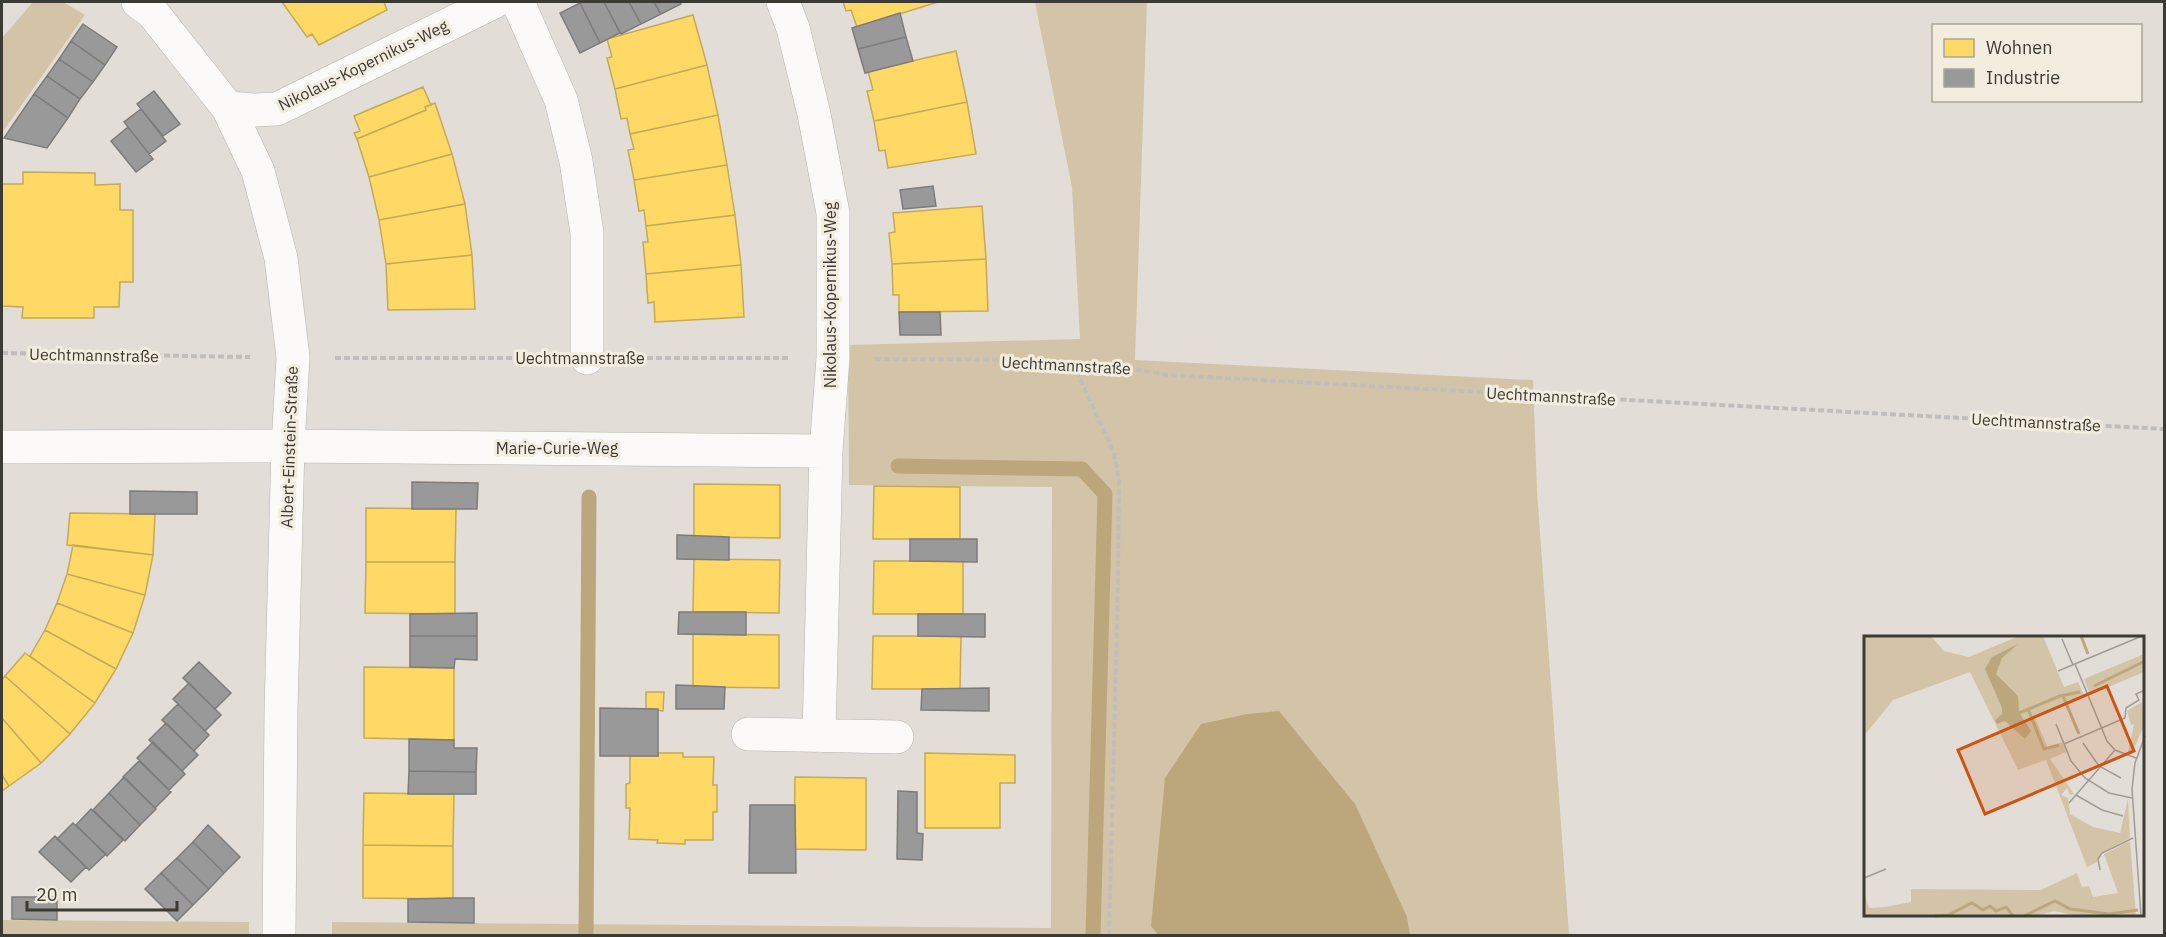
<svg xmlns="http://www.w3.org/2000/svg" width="2166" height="937" font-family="'IBM Plex Sans',sans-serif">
	<rect width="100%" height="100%" fill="#e2ded7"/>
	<path fill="#d3c4a7" d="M33,2H63L85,15L2,133V38Z
		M1035,2H1147L1135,360L1533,380L1537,491L1569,935L332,936V922L1051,928L1052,487L849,485L848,345L1080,339L1072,187Z
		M2,920L249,922V935H2Z"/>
	<path fill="#bca77d" d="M1279,711L1355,804L1407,917L1410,935L1159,936L1151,926L1165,778L1201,724L1247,714Z"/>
	<path fill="#ffd966" stroke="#c4a957" stroke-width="1.5" d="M282,2H384L387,10L319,45L312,34L307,37Z
		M843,2H938L857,27L851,10L846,11Z
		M693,15L707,65L615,89L607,58L612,57L607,39Z
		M956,51L967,102L874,121L867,91L873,90L868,71Z
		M707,65L718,115L630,134L627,118L621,119L615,89Z
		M423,87L431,105L425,107L426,110L357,139L354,133L360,131L354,116Z
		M967,102L976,154L888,168L885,150L879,151L874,121Z
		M435,103L452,154L369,177L357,139L426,110L425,107Z
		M718,115L727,165L634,180L628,150L634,149L630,134Z
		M452,154L465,204L379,220L369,177Z
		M727,165L735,215L646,226L644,210L639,211L634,180Z
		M23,172L95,173V185L120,184V210H133V282H120L119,307H94V318H22L23,307L2,306V184H23Z
		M465,204L472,255L386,264L379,220Z
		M982,206L986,259L892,264L889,233L895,232L893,213Z
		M735,215L741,265L646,274L643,242H648L646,226Z
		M472,255L475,309L388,310L386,264Z
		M986,259L988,311L899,312V295H893L892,264Z
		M741,265L744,317L655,322L654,302L648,303L646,274Z
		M694,484L780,485V538L694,537Z
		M874,486L960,487V539H873Z
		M366,508L456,509L455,562H366Z
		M70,513L155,514L153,555L67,545Z
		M73,545L153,555L145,595L67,574Z
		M694,559L780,560L779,613L693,612Z
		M874,561H963V614H873Z
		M366,562H455V614L365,613Z
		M67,574L145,595L133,633L57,603Z
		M57,603L133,633L116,669L45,630Z
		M45,630L116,669L95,703L30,656Z
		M693,634L779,635V688L693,687Z
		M873,636H961L960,689H872Z
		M25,653L95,703L70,734L5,676Z
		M364,667L454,668V740L364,738Z
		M5,676L70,734L41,763L2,718V680Z
		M646,692H664L663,711L646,709Z
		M2,718L41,763L9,786L2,775Z
		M658,753H683V757H714L713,785H717V812H713V840H685V844L657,843L658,840L629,839L630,808H626V784L630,783V756H658Z
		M925,753L1015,755V783H1000V828H925Z
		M2,775L9,786L2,791Z
		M795,777L866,778V850L794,849Z
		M364,793L454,794L453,846L363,845Z
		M363,845L453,846V899L363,898Z"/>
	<path fill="#999" stroke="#7d7c7b" stroke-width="1.5" d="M583,2H604L620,33L600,43L580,3Z
		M604,2H629L641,24L621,34Z
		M629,2H654L661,14L641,24Z
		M654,2H680L681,4L661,14Z
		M580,3L600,43L580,53L560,13Z
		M900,13L906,37L858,49L852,28Z
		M83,24L117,47L105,65L71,41Z
		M906,37L913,61L865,73L858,49Z
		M71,41L105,65L93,82L59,59Z
		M59,59L93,82L80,99L47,76Z
		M47,76L80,99L68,118L34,94Z
		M154,91L180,124L163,136L137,104Z
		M34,94L68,118L47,148L4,138Z
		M141,109L166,141L149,154L124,122Z
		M128,127L153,159L136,172L111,141Z
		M933,186L936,206L903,209L900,190Z
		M899,312H940L941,335H900Z
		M412,482L478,483L477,509H412Z
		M130,491L197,492V514H130Z
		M677,535L729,537V560L677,559Z
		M910,539H977V562L910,561Z
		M679,612H746V635L678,634Z
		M477,613V636H410V614Z
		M918,614H985V637L918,636Z
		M410,636H477V660L455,659L454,668L410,667Z
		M199,662L231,693L215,709L183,678Z
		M189,683L221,715L205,731L173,699Z
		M676,685L725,687L724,709H676Z
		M989,688V711L921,710L922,689Z
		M178,704L209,735L194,751L162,720Z
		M600,708L658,709V756H600Z
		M166,723L198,755L182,771L149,740Z
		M409,739L454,740V748H477L476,772L409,771Z
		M153,742L185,774L169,790L137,758Z
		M139,761L171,792L155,808L123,777Z
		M409,771L476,772V794H408Z
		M124,777L156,809L140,825L109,793Z
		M898,791L917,792V833L923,834L922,860L897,859Z
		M109,793L140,825L125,841L93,810Z
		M750,805H795L796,873H749Z
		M91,809L123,840L107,856L76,825Z
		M73,823L106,854L89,870L57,839Z
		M208,825L240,857L224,873L193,842Z
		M55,836L86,867L71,882L39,852Z
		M193,842L224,873L209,889L177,858Z
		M177,858L209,889L193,905L161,873Z
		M161,873L193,905L177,921L145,889Z
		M12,897H57V920L12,919Z
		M453,898H474V923L408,922V899Z"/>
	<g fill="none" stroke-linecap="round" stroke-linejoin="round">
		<path stroke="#bca77d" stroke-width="15" d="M898,466L1082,469L1105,494L1093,936
			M586,936L589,497"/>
		<g stroke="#b5b3ad" stroke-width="34">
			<path id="minor" d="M138,2L152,12L228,108L258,171L281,258L293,357L288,446L281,710L279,936
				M518,2L561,100L576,161L587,233V358
				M783,2L793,28L814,114L833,213V358L826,451L819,736
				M228,108L253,110L277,109L494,2
				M2,447L288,446L826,451
				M748,734L897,737"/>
		</g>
		<path stroke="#c0bebc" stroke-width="4" stroke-dasharray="6 3" stroke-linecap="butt" d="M2,353L250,357
			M335,358H544
			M629,358H790
			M875,359C973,360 1072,356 1168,375L2164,429
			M1073,363L1114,453L1119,480L1118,584L1109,936"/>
		<use href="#minor" stroke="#fbfaf9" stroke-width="33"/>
	</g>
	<g text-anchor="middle" stroke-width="6" stroke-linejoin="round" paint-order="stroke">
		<g font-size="16" fill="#3c3a35" stroke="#f3eddf">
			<text transform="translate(363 65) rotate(-26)" y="6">Nikolaus-Kopernikus-Weg</text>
			<text transform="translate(830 295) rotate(-90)" y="6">Nikolaus-Kopernikus-Weg</text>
			<text transform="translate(94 355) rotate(1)" y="6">Uechtmannstraße</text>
			<text x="580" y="364">Uechtmannstraße</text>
			<text transform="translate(1066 365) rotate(3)" y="6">Uechtmannstraße</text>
			<text transform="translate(1551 396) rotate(3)" y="6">Uechtmannstraße</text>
			<text transform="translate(2036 422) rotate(3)" y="6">Uechtmannstraße</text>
			<text transform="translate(289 447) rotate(-88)" y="6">Albert-Einstein-Straße</text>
			<text x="557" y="454">Marie-Curie-Weg</text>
		</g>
	</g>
	<g transform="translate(1864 636)">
		<rect width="280" height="280" fill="#e2ded7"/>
		<path d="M0,0H67L80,15L105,21L155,0H179L200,51L214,46L221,61L171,82L184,112L198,106L202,116L186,123L210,158L206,159L203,152L197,159L204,162L206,178L229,191L256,197L264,163L266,202L239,216L233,226L223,231L182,124L154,134L106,36L29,64L0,100ZM280,18V36L226,59L220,43ZM278,66L280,90L268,117L264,116L270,88L267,89L263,75ZM266,205L272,280H214L190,275L172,280H0V256L5,272L21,271L47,266V253L177,254L213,237L218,251L225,250L229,261L254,257L240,218Z" fill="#d3c4a7"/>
		<path d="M154,8L138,22L132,38L154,60L155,76L167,95L161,103L141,85L133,88L131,84L138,78V72L121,33L128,21Z" fill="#bca77d"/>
		<path fill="none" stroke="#bca77d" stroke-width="3" d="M217,0L224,18M230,50L281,25M199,60L215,98M164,73L180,113L195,109M155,77L196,60L216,56M71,280L84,279L108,267L119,274L126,270L132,275L142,271L149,280M160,280L191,265L206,273L245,278L274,274"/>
		<path fill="none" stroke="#a09c96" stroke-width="1.5" d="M198,3L209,29M211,28L243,105L251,114L272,122M194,35L278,0M192,88L207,125L221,142L245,157L268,162M219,107L235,130L257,142M200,108L261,82L262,72L275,64L272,58L281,54M212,159L238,174L259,180M205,167L251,114M236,234L234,223L238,217L269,202M0,242L22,233M277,280L268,153L271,127L281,100"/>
		<path fill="#ce5412" fill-opacity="0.15" stroke="#ce5412" stroke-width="3" d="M243,50L270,115L121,178L94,114Z"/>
		<rect width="280" height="280" fill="none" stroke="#3c3a35" stroke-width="3"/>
	</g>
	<rect width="2166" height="937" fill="none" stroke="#3c3a35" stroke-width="6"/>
	<rect x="1932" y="24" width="210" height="78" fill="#f3eddf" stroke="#aaa59b" stroke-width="1.5"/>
	<rect x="1944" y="39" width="30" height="18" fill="#ffd966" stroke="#aaa59b" stroke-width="1.5"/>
	<text x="1986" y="54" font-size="18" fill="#3c3a35">Wohnen</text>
	<rect x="1944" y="69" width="30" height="18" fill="#999999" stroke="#aaa59b" stroke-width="1.5"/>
	<text x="1986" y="84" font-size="18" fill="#3c3a35">Industrie</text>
	<path d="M27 901v9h150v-9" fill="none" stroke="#3c3a35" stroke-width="3"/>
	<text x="36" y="901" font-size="18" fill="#3c3a35" stroke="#f3eddf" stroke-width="4.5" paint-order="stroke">20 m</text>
</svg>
